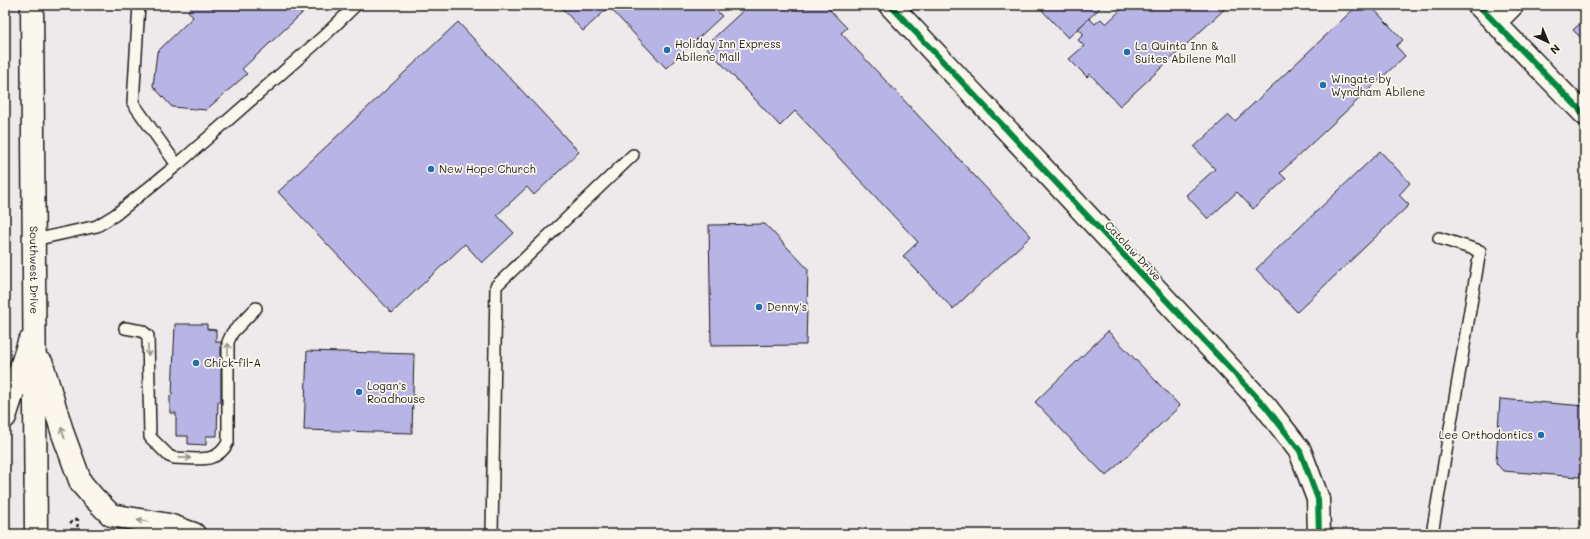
<svg xmlns="http://www.w3.org/2000/svg" width="1590" height="539" font-family="Mali,sans-serif">
	<rect width="100%" height="100%" fill="#eeeaeb"/>
	<filter id="ink" filterUnits="userSpaceOnUse"><feTurbulence type="fractalNoise" baseFrequency=".025" numOctaves="2"/><feDisplacementMap in="SourceGraphic" scale="8" xChannelSelector="R" yChannelSelector="G"/><feConvolveMatrix kernelMatrix="1 2 1 2 8 2 1 2 1" color-interpolation-filters="sRGB"/></filter>
	<g filter="url(#ink)">
		<path fill="#b8b4e6" stroke="#1c1c1c" d="M194,5H311L242,69L247,74L206,110L172,107L153,86L157,52L193,17L188,11Z
			M559,5H711L722,16L666,68L609,7L583,31Z
			M749,5H825L847,28L841,33L1031,236L953,309L903,256L918,242L795,111L780,126L705,46Z
			M1039,5H1096L1100,8L1068,38L1038,6Z
			M1126,5H1229L1120,106L1090,74L1087,77L1069,59L1084,46L1078,40L1084,34L1078,29L1089,18L1095,24L1101,19L1106,24Z
			M1358,5L1363,10L1370,5L1403,40L1396,46L1405,56L1280,173L1286,179L1253,209L1237,192L1208,219L1186,195L1215,169L1194,147L1229,115L1235,121Z
			M1585,19V42L1573,30Z
			M458,22L579,152L534,195L527,187L497,215L514,233L482,263L465,244L392,313L278,192Z
			M1380,151L1410,183L1399,195L1409,205L1297,312L1256,269Z
			M765,224L808,269L806,345L711,346L709,225Z
			M175,324H207V329L216,330V342H221V402H218L217,436H206V445L188,444V436H176V413H170V396L172,395Z
			M1108,331L1180,406L1106,476L1035,402Z
			M307,351L414,354L412,433L304,430Z
			M1500,399L1585,406V472L1579,477L1503,471L1496,463Z"/>
		<g fill="none" stroke-linecap="round" stroke-linejoin="round">
			<g stroke="#1c1c1c" stroke-width="14">
				<path id="lane" d="M177,165L324,36L356,5
					M34,240L97,226L115,215L177,165L133,103L139,5
					M125,328L142,331L148,336L150,437L169,456L174,458C196,458 217,465 228,442V342L232,333L256,308
					M492,534L496,286L633,155
					M1432,534L1480,251L1439,238"/>
			</g>
			<g stroke="#1c1c1c" stroke-width="24">
				<path id="street" d="M1478,5L1585,115
					M1495,23L1513,5"/>
			</g>
			<g stroke="#1c1c1c" stroke-width="25">
				<g id="secondary">
					<path id="s1" d="M32,5L36,534"/>
					<path d="M890,5L1266,407L1300,451L1318,499L1319,534"/>
					<path d="M42,364L63,434L81,483L93,497L111,515L169,525L194,534"/>
					<path d="M5,417L29,342"/>
				</g>
			</g>
			<path stroke="#1c1c1c" stroke-width="2.5" stroke-dasharray="3 3" stroke-linecap="butt" d="M70,523L80,517
				M77,533L78,519"/>
			<use href="#lane" stroke="#fbf7ec" stroke-width="11"/>
			<use href="#street" stroke="#fbf7ec" stroke-width="21"/>
			<use href="#secondary" stroke="#fbf7ec" stroke-width="22"/>
			<g stroke="#fbf7ec" stroke-width="8">
				<path id="cycleway" d="M890,5L1266,407L1300,451L1318,499L1319,534
					M1478,5L1585,115"/>
			</g>
			<use href="#cycleway" stroke="#00873e" stroke-width="6"/>
		</g>
		<defs><path id="oneway-shaft" d="M-6 0H5M1.5-3L5.5 0L1.5 3" fill="none" stroke-width="1.6" stroke-linecap="round" stroke-linejoin="round"/></defs>
		<g stroke="#97948e">
			<use href="#oneway-shaft" transform="translate(228 349) rotate(-89)"/>
			<use href="#oneway-shaft" transform="translate(148 350) rotate(89)"/>
			<use href="#oneway-shaft" transform="translate(63 433) rotate(-108)"/>
			<use href="#oneway-shaft" transform="translate(185 458) rotate(1)"/>
			<use href="#oneway-shaft" transform="translate(143 521) rotate(-170)"/>
		</g>
	</g>
	<g fill="#1f6fb2" stroke="#fbf7ec" stroke-width="1.5">
		<circle cx="667" cy="50" r="4"/>
		<circle cx="1127" cy="52" r="4"/>
		<circle cx="1323" cy="85" r="4"/>
		<circle cx="431" cy="169" r="4"/>
		<circle cx="759" cy="307" r="4"/>
		<circle cx="196" cy="363" r="4"/>
		<circle cx="359" cy="392" r="4"/>
		<circle cx="1541" cy="435" r="4"/>
	</g>
	<g text-anchor="middle" stroke-width="3.5" stroke-linejoin="round" paint-order="stroke">
		<g font-size="11" fill="#1c1c1c" stroke="#fbf7ec" text-anchor="start">
			<text x="675" y="48">Holiday Inn Express<tspan x="675" dy="13">Abilene Mall</tspan></text>
			<text x="1135" y="50">La Quinta Inn &amp;<tspan x="1135" dy="13">Suites Abilene Mall</tspan></text>
			<text x="1331" y="83">Wingate by<tspan x="1331" dy="13">Wyndham Abilene</tspan></text>
			<text x="439" y="173">New Hope Church</text>
			<text x="767" y="311">Denny's</text>
			<text x="204" y="367">Chick-fil-A</text>
			<text x="367" y="390">Logan's<tspan x="367" dy="13">Roadhouse</tspan></text>
			<text x="1533" y="439" text-anchor="end">Lee Orthodontics</text>
		</g>
		<g font-size="11" fill="#1c1c1c" stroke="#fbf7ec">
			<text transform="translate(1133 251) rotate(47)" y="4">Catclaw Drive</text>
			<text dy="4" stroke="none"><textPath href="#s1" startOffset="265">Southwest Drive</textPath></text>
		</g>
	</g>
	<rect width="1590" height="539" fill="none" stroke="#fbf7ec" stroke-width="20"/>
	<rect x="10" y="10" width="1570" height="519" fill="none" stroke="#1c1c1c" stroke-width="1.5" filter="url(#ink)"/>
	<g transform="translate(1548 42) rotate(136)" stroke="#fbf7ec" stroke-width="3" paint-order="stroke">
	<path d="M0-3L7 15L0 10L-7 15Z" fill="#1c1c1c"/>
	<text y="-6" font-size="11" font-weight="bold" text-anchor="middle" fill="#1c1c1c">N</text>
	</g>
</svg>
